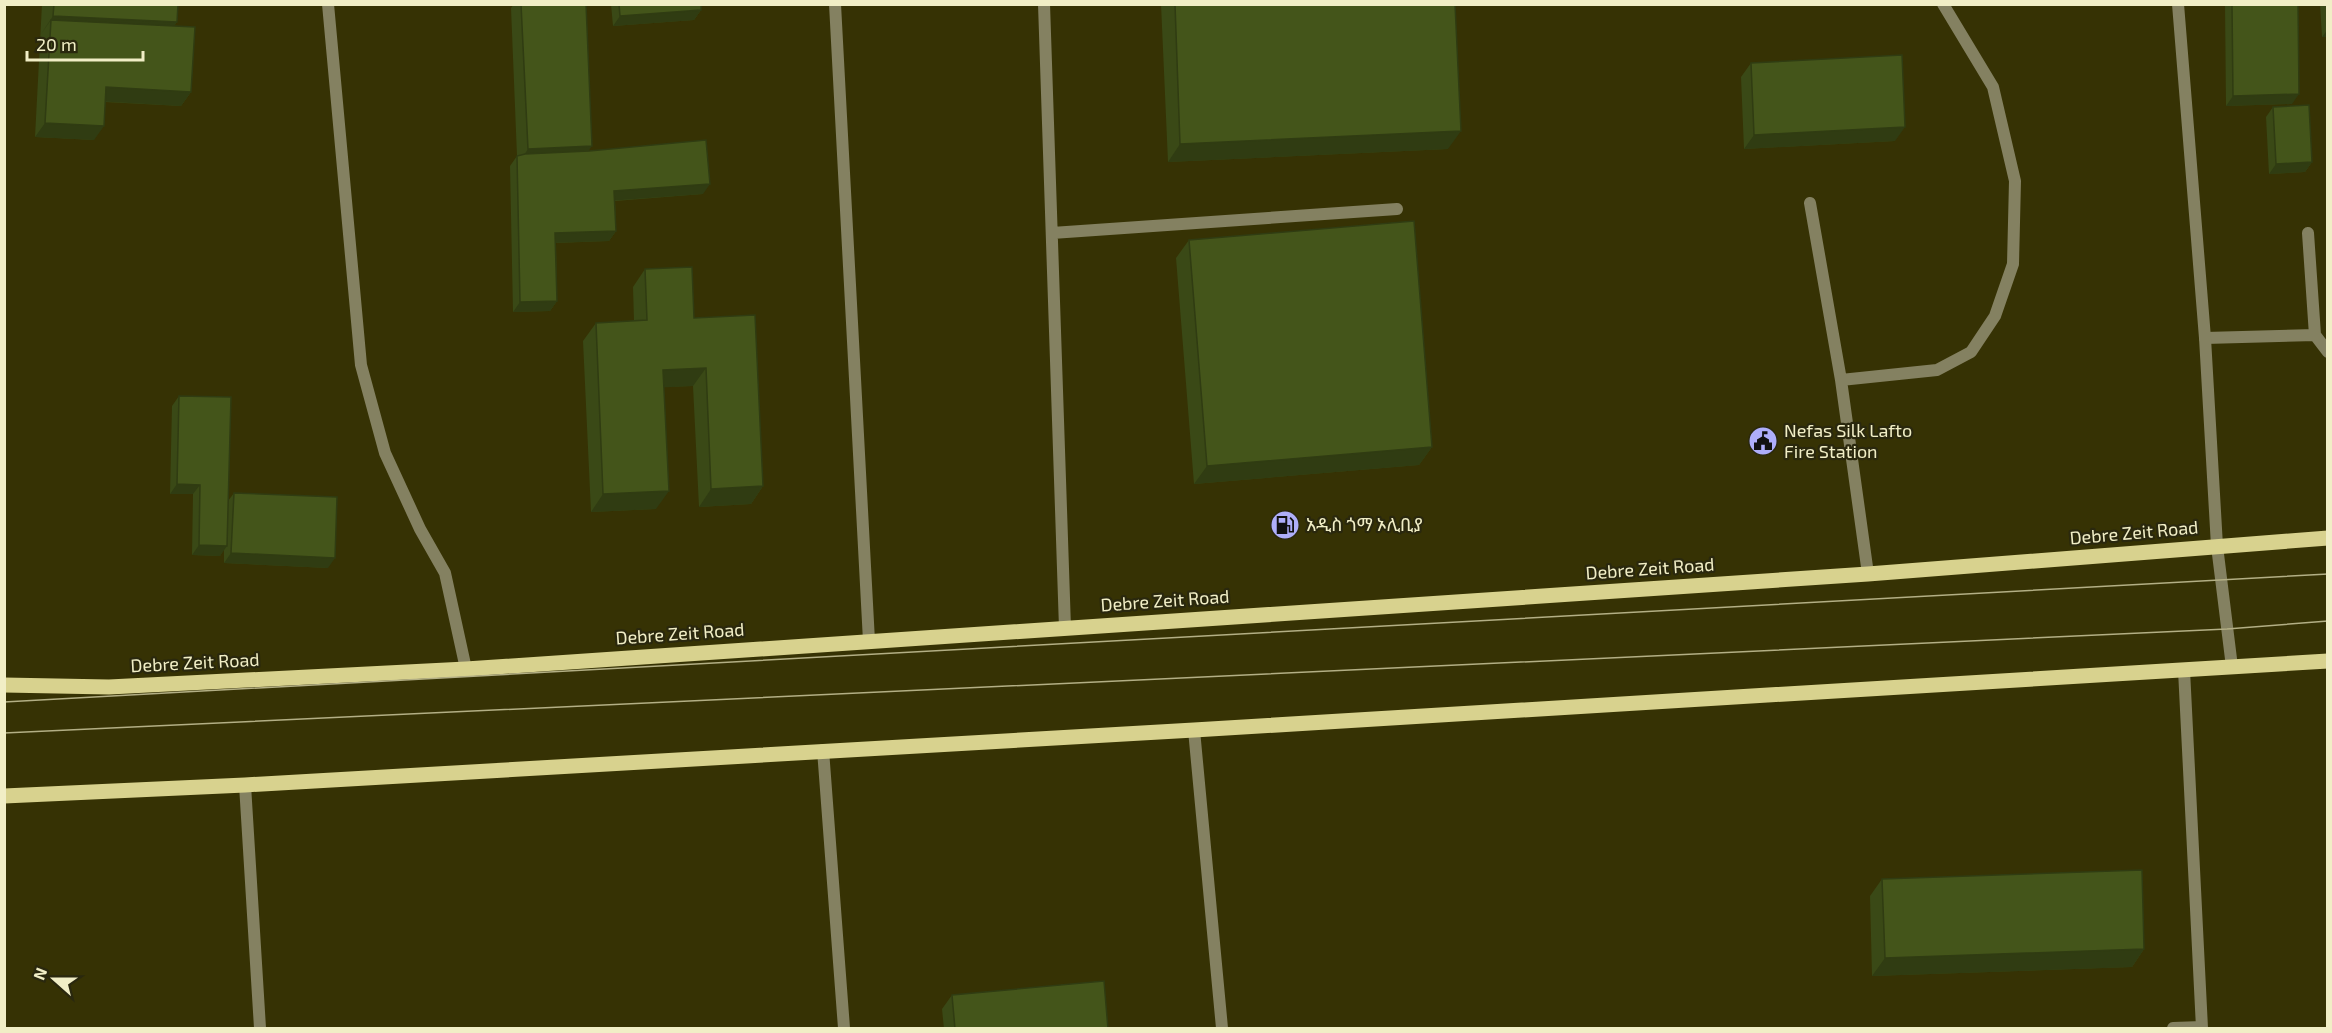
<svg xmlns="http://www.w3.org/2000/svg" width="2332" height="1033" font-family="'Exo 2','Noto Sans Ethiopic',sans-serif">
	<rect width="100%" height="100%" fill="#363204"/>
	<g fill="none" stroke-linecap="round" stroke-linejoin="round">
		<path stroke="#848161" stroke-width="12" d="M328,4L361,365L385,453L420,529L445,573L466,669
			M835,4L869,641
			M1044,4L1065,628
			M1810,203L1841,380
			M1052,233L1397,209
			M2308,233L2315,335L2328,352
			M2205,338L2315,335
			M1868,574L1841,380L1937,370L1971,352L1995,316L2013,264L2015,181L1993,87L1943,4
			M2184,670L2202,1028
			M1194,730L1222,1028
			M823,750L844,1028
			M245,785L260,1028
			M2173,1028L2202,1027"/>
		<path stroke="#848161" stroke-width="12" d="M2178,4L2205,338L2217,546L2232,667"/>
		<path stroke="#d8d28e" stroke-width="15" d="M4,685L109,687L466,669L1868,574L2328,538
			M4,796L245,785L1194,730L2328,661"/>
		<path stroke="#b3af85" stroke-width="1.5" d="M4,702L2328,574
			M4,733L2227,629L2328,621"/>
	</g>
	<path fill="#3a4916" d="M42,4H178L177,22L174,26L191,92L181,106L105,102L94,140L35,137Z
		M514,4H586L589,151L703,194L615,201L616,231L609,241L556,243L557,301L550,311L513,312L510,166L517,156L511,8Z
		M611,4H701V10L694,20L613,26Z
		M1161,4H1455L1448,149L1168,162Z
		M2225,4H2298L2292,104L2226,106Z
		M2320,4H2328V37H2322Z
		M1751,63L1895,141L1744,149L1741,77Z
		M2273,107L2312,162L2305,172L2269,174L2266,117Z
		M1189,240L1432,447L1419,465L1194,484L1176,258Z
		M645,269L694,318L763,486L751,504L699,507L693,386L664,387L656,509L591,512L583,341L596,323L634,321L633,287Z
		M179,396L228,501L234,493L328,568L224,563V549L220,556L192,555L193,494H170L172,406Z
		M1882,879L2144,949L2132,967L1872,976L1870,896Z
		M952,995L1108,1029H944L942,1009Z"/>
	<path fill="#303c12" d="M701,10L694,20L613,26L620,16Z
		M53,16L177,22L164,40L51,20L41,34Z
		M2328,29V37H2322Z
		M106,87L191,92L181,106L96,101Z
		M2299,94L2292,104L2226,106L2233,96Z
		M45,123L104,126L94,140L35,137Z
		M1905,127L1895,141L1744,149L1754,135Z
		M1461,131L1448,149L1168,162L1180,144Z
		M592,146L582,160L518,164L528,149Z
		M2312,162L2305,172L2269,174L2276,164Z
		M710,184L703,194L607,201L614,191Z
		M616,231L609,241L548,243L555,233Z
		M557,301L550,311L513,312L520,302Z
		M706,368L693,386L651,388L663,370Z
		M1432,447L1419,465L1194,484L1207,466Z
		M177,484L200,485L193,494H170Z
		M763,486L751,504L699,507L711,489Z
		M669,491L656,509L591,512L603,494Z
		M199,545L227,546L220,556L192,555Z
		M231,553L335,558L328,568L224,563Z
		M2144,949L2132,967L1872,976L1885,958Z"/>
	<path fill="#44551a" stroke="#303c12" stroke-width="1.5" d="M54,4H178L177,22L53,16Z
		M521,4H586L592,146L528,149Z
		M619,4H701V10L620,16Z
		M1175,4H1455L1461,131L1180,144Z
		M2232,4H2298L2299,94L2233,96Z
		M51,20L195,27L191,92L106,87L104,126L45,123Z
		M1902,55L1905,127L1754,135L1751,63Z
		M2309,105L2312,162L2276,164L2273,107Z
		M706,140L710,184L614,191L616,231L555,233L557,301L520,302L517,156L525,154L589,151Z
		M1414,221L1432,447L1207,466L1189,240Z
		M692,267L694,318L755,315L763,486L711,489L706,368L663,370L669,491L603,494L596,323L647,320L645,269Z
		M179,396L231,397L227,546L199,545L200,485L177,484Z
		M234,493L337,497L335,558L231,553Z
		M2142,870L2144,949L1885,958L1882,879Z
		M1104,981L1108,1029H955L952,995Z"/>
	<defs>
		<g id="civic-disc" transform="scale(1.5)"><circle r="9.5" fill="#aeaefa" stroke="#2a280e"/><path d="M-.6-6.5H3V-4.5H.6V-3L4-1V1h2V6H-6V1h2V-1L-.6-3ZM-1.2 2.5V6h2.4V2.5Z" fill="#111"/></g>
		<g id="fuel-disc" transform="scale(1.5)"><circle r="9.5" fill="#aeaefa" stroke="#2a280e"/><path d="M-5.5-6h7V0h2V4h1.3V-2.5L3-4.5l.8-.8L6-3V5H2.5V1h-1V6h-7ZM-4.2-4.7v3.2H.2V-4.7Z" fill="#111"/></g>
	</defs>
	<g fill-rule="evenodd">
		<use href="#civic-disc" x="1763" y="441"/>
		<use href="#fuel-disc" x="1285" y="525"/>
	</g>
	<g text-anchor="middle" stroke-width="4.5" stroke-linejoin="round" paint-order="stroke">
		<g font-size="18" fill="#f1eec6" stroke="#2a280e" text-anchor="start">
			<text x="1784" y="437">Nefas Silk Lafto<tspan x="1784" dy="21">Fire Station</tspan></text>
			<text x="1306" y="531">አዲስ ጎማ ኦሊቢያ</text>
		</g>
		<g font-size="18" fill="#f1eec6" stroke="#2a280e">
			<text transform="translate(2134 533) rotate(-5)" y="6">Debre Zeit Road</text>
			<text transform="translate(1650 569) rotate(-4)" y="6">Debre Zeit Road</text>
			<text transform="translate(1165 601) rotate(-4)" y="6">Debre Zeit Road</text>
			<text transform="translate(680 634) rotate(-4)" y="6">Debre Zeit Road</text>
			<text transform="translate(195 663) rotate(-3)" y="6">Debre Zeit Road</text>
		</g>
	</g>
	<rect width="2332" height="1033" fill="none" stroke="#f1eec6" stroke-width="12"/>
	<g transform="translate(54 979) rotate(291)" stroke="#2a280e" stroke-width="4.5" paint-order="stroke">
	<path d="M0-4.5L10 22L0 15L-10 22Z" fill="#f1eec6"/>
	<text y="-9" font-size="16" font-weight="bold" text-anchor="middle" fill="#f1eec6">N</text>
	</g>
	<path d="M27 51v9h116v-9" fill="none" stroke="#f1eec6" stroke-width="3"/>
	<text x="36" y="51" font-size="18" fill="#f1eec6" stroke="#2a280e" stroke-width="4.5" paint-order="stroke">20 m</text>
</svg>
